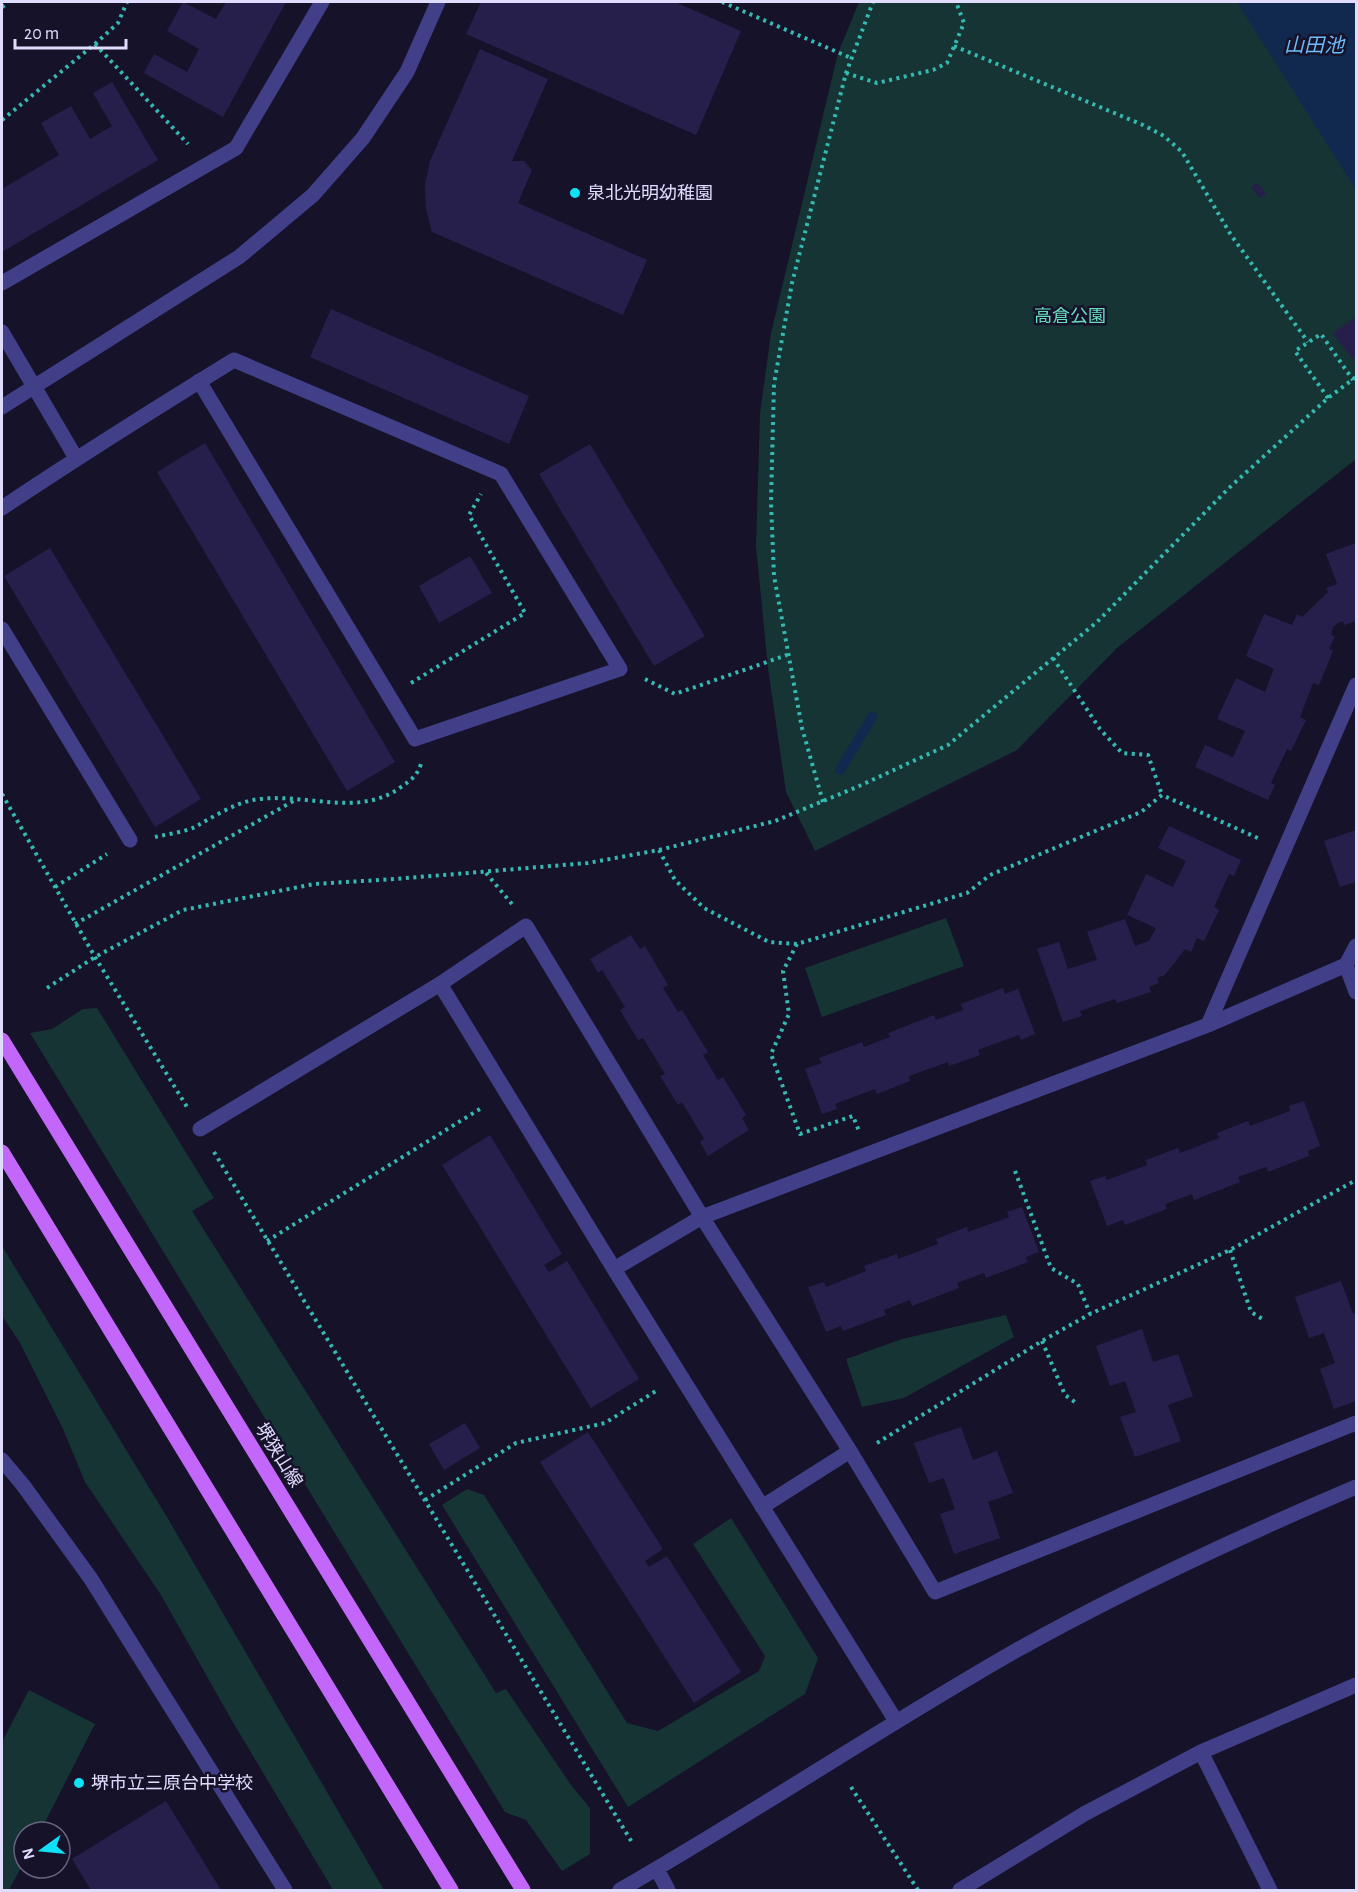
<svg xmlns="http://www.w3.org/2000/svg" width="1358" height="1892" font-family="'Alegreya Sans','Noto Sans JP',sans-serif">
	<rect width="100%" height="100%" fill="#16122a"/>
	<path fill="#153433" d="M859,2H1356V459L1117,648L1017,750L815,851L786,792L768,668L756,546L760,414L771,333L838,53Z
		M946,918L964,966L822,1017L805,968Z
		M97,1008L214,1198L192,1211L496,1693L506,1689L571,1785L590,1808V1854L562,1871L526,1820L505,1812L30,1033L52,1029L83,1009Z
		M2,1246L167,1517L384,1890H333L231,1719L161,1595L85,1482L63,1429L19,1341L2,1316Z
		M1006,1315L1014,1337L904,1398L862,1407L846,1359L902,1339Z
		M467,1489L484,1495L627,1723L658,1731L759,1671L765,1656L693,1544L731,1518L818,1658L805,1694L628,1807L442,1505Z
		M29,1690L95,1724L40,1832H24V1862L9,1890H2V1742Z"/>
	<path fill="#11294f" d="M1238,2H1356V190L1240,7Z"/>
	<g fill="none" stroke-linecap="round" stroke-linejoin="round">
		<path stroke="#11294f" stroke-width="10" d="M840,770L872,717"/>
	</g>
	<path fill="#271f4b" d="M183,2L216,19L226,2H286L223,117L144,73L154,54L187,72L199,49L167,31Z
		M481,2H675L741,31L696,135L466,34Z
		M480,49L548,79L512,161H524L532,170L518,203L647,260L623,315L432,232L426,209L425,184L430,161Z
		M112,82L158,160L2,252V189L59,155L41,123L71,106L90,139L112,126L93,93Z
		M1257,183L1266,194L1260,198L1251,187Z
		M331,309L529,396L509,444L310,357Z
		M1356,317V356L1352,359L1333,333Z
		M205,443L395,762L347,791L157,472Z
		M590,444L705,636L654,666L539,474Z
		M1356,543V621L1344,625L1343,621L1338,623L1333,627L1331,635L1335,636L1329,649L1333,651L1319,685L1313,683L1300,717L1306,720L1291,751L1287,749L1271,783L1275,785L1268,800L1195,767L1205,745L1233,757L1245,731L1217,719L1236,678L1265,692L1274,669L1246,656L1264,614L1292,625L1297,614L1302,617L1328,592L1326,588L1337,584L1326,554Z
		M50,548L201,799L155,827L4,576Z
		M470,556L492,593L439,623L419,586Z
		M1169,826L1241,860L1234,876L1229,874L1214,907L1219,910L1204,941L1197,938L1191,952L1185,949L1165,975L1157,978L1159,983L1149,987L1151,992L1117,1003L1115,999L1080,1011L1082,1016L1063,1022L1037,949L1059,942L1068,969L1097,960L1087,932L1125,919L1135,946L1149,941L1156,928L1127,915L1146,874L1173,887L1186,861L1158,848Z
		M1356,830V882L1340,887L1324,841Z
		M631,935L640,949L645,946L668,985L663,988L678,1012L682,1010L708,1052L703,1055L718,1080L723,1077L746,1115L742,1118L749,1130L708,1156L700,1142L704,1139L682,1102L678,1105L660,1076L665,1074L643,1038L638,1040L620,1010L625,1007L602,970L598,973L590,959Z
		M1003,988L1005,994L1018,989L1035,1034L1021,1040L1019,1035L978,1050L980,1055L949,1066L948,1062L909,1076L910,1081L877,1094L875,1089L835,1104L837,1109L822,1114L805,1069L822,1063L819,1058L862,1042L864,1047L890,1037L888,1033L934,1015L936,1020L963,1010L961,1004Z
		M1304,1101L1320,1146L1308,1151L1309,1156L1268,1172L1266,1167L1238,1177L1240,1182L1194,1200L1192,1194L1165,1204L1167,1209L1125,1225L1123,1220L1107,1226L1090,1181L1105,1176L1107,1180L1147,1165L1146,1160L1178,1148L1180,1153L1219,1138L1217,1133L1248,1121L1250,1126L1290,1111L1289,1106Z
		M490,1135L562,1254L544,1265L549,1272L567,1261L639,1379L591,1408L442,1165Z
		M1022,1207L1039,1252L1026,1257L1028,1262L986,1278L984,1273L957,1283L959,1288L912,1306L910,1300L884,1310L886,1315L843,1331L841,1326L826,1332L808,1287L824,1282L826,1287L866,1271L864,1266L897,1254L898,1259L938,1244L936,1239L967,1227L968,1232L1009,1217L1007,1212Z
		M1341,1281L1353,1314L1356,1313V1401L1334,1409L1320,1369L1335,1363L1324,1333L1309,1338L1295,1297Z
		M1142,1329L1153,1362L1178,1354L1193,1396L1168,1405L1181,1441L1135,1457L1120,1417L1136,1412L1125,1381L1110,1386L1096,1346Z
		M465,1423L480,1448L444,1470L429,1444Z
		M961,1427L973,1460L997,1451L1013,1493L988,1502L1000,1538L954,1554L940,1514L955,1509L944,1478L929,1483L914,1443Z
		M588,1432L663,1549L645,1561L649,1567L667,1556L741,1672L694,1703L540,1462Z
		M166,1801L221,1890H91L72,1859Z"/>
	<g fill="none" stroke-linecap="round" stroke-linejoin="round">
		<path stroke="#35b9b1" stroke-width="4" stroke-dasharray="3 4.5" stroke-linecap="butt" d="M722,2L851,58
			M2,7L8,3V2
			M95,44L188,144
			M954,46L1143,125L1164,136L1182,152L1231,235L1308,342
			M846,73L877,83L933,70L947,63L964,23L956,2
			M2,120L95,44L118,23L127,2
			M1328,398L1295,351L1321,334L1353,380
			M1053,658L1100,729L1122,753L1148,755L1162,795
			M645,679L675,694L787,655
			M411,683L525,613L469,515L481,494
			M2,794L95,957L187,1107
			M823,802L802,728L774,576L771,502L774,384L792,283L846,73L873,2
			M155,837C168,834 184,832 195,827C213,817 233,804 253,800C302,791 358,819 401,787C411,780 417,776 421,764
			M659,850L675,880L704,908L769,942L797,944L967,893L990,875L1141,812L1162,795L1260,839
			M486,873L512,904
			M55,887L107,854
			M75,924L297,799
			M797,944L783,971L789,1014L771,1054L800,1134L853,1116L859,1131
			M47,988L95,957L183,910L314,884L395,879L588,863L659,850L775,821L857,787L948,745L1097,622L1229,488L1328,398L1356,377
			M214,1152L633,1844
			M1015,1171L1051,1268L1078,1284L1090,1314
			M267,1241L483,1107
			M1230,1250L1251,1312L1264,1320
			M1042,1341L1065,1395L1075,1402
			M877,1443L1042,1341L1090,1314L1230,1250L1356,1180
			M425,1500L516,1443L605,1423L659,1389
			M851,1787L918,1890"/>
		<path stroke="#413f88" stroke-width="15" d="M2,283L236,148L322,2
			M2,332L76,458
			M2,407L239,257L313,195L363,138L407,72L438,2
			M2,508C78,457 156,408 234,360L501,474L620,669L415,739L199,381
			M2,629L130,840
			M1346,965L1356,992
			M440,984L614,1269L896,1721
			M1208,1025L1356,685
			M200,1129L440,984L526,926L702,1217L850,1451L935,1592L1356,1423
			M614,1269L702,1217L1208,1025L1346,965L1356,946
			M2,1460L23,1485L91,1579L285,1890
			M762,1507L850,1451
			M1201,1752L1270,1890
			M657,1869L668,1890
			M620,1890C754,1813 882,1727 1017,1650C1126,1589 1241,1536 1356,1487
			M960,1890L1084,1814L1201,1752L1356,1685"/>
		<path stroke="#c367fa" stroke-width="15" d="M2,1040L523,1890
			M2,1152L451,1890"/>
	</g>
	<g fill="#0fe1f7" stroke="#16122a" stroke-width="2">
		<circle cx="575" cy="193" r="6"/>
		<circle cx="79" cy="1783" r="6"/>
	</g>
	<g text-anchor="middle" stroke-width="5" stroke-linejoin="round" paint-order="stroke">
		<g font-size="18" fill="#e0dcfe" stroke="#16122a" text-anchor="start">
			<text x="587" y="199">泉北光明幼稚園</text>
			<text x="91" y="1789">堺市立三原台中学校</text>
		</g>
		<g font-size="18" fill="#69ddc0" stroke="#16122a">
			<text x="1070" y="322">高倉公園</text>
		</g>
		<g font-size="18" fill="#e0dcfe" stroke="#16122a">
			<text transform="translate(279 1455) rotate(58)" y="6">堺狭山線</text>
		</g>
		<g font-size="20" font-style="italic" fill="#6ebafa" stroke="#16122a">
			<text x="1314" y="52">山田池</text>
		</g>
	</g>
	<rect width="1358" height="1892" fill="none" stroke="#e0dcfe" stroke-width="6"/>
	<g transform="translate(42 1850) rotate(255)"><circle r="28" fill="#16122a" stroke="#67637f" stroke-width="1.5"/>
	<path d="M0-4.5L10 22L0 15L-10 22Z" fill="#0fe1f7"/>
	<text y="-9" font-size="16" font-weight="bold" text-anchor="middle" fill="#e0dcfe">N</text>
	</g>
	<path d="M15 39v9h111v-9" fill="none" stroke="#e0dcfe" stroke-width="3"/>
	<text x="24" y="39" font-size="18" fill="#e0dcfe" stroke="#16122a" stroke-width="4.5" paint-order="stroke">20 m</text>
</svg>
